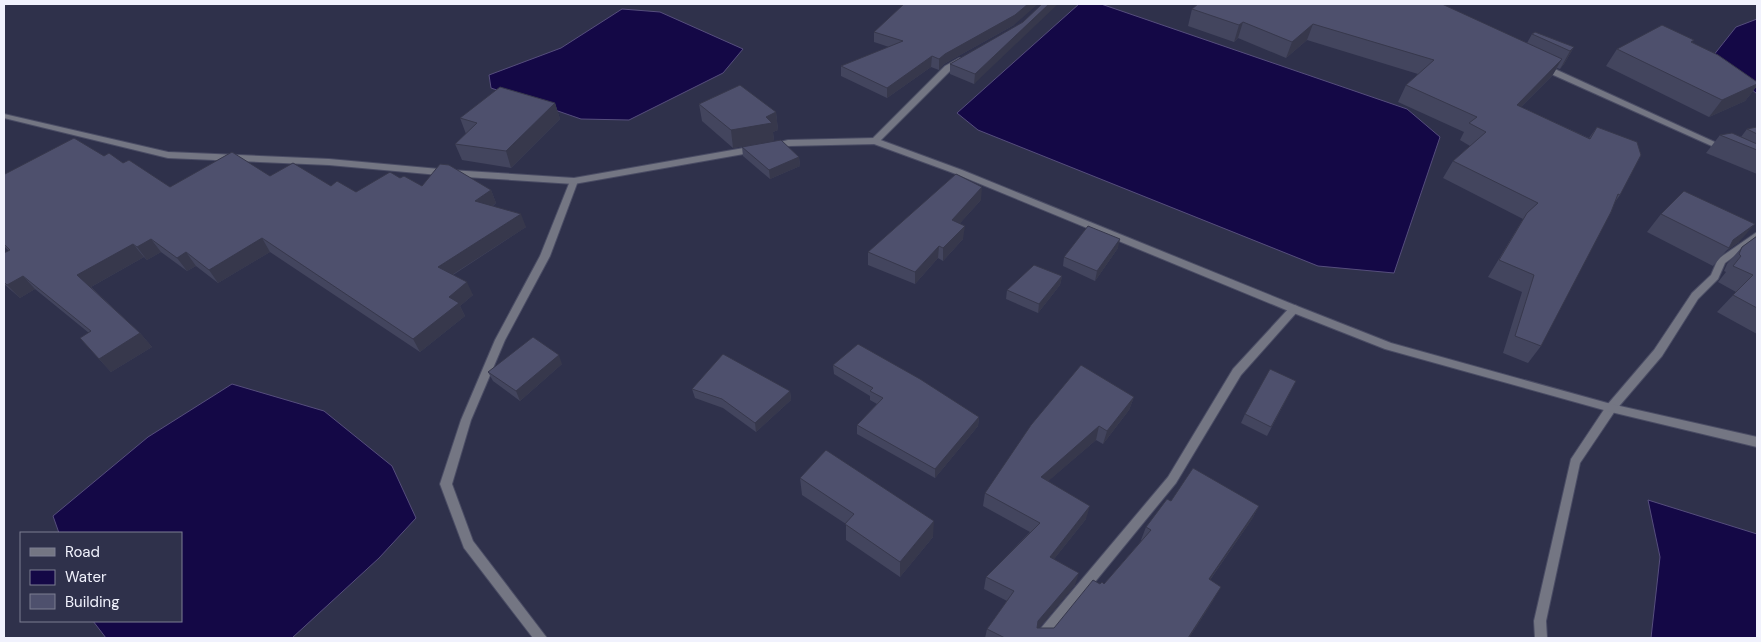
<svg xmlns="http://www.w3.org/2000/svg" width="1761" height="642" font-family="'DM Sans',sans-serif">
	<rect width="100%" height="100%" fill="#2f314b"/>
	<path fill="#140846" stroke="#564e7d" d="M1079,4H1101L1407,109L1440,137L1394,273L1318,266L978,130L957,113Z
		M622,9L660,12L743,49L723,73L629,120L581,119L491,88L489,75L561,48Z
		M1757,19V94L1713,56L1736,27Z
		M232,384L324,411L392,466L416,518L379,558L292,638H106L93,621H181V533H59L53,516L148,437Z
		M1648,500L1757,534V638H1651L1660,557Z"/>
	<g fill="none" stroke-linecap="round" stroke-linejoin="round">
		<g stroke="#4a4c64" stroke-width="2">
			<path id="minor" d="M959,58H965L966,60L951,70L878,143H872V139L945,66Z
				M1540,65H1546L1730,149L1726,152L1723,151L1540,69Z
				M574,178L578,181L550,256L505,340L471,420L452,484L473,541L547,638H533L464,548L440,484L461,420L495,340L540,256L570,181Z
				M1757,232V239L1725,263L1718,279L1698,299L1662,356L1615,411L1580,463L1546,621L1547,638H1535L1534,621L1571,459L1607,405L1654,350L1692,293L1711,275L1718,259Z
				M1294,305L1297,306L1299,309L1297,312L1241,375L1176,483L1049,638H1035L1036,634L1168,477L1233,369L1291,306Z"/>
		</g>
		<g stroke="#4a4c64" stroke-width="2">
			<path id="tertiary" d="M4,114L168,152L329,159L450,170L574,178L755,146L759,149L755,152L574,184L450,176L329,165L168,158L4,118Z
				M875,138L962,170L1297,306L1391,343L1611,404L1757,437V447L1611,412L1385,349L1291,312L956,174L874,144L788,146L774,149L770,146L771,144L788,140Z"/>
		</g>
		<use href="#minor" fill="#747683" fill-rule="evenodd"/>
		<use href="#tertiary" fill="#747683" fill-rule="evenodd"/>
	</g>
	<path fill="#43455e" d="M1192,9L1527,43L1532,34L1574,47L1564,64L1560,69L1557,68L1552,76L1521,107L1589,138L1597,127L1620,195L1615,202L1541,346L1528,363L1503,353L1522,292L1488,277L1523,219L1443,178L1453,161L1470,146L1460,140L1464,132L1398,102L1406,85L1418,74L1307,40L1286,58L1238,38L1234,42L1188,26Z
		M1023,22L974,84L950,74V64Z
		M1014,25L944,64L939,70L931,67L887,98L841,76V66L889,47L874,42V32Z
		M1692,42L1757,82V86L1745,101L1709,117L1606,66L1617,49Z
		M555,103L560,119L511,168L462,160L455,144L466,134L460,118Z
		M699,104L776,112L778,130L773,132L774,141L733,148L702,121Z
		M1757,127V174L1706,153L1720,135L1741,137L1747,129Z
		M742,147L799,157L800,166L770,179L743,156Z
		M104,156L123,163L170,187L270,176L331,186L356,192L400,178L422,186L491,190L496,203L493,206L526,227L453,275L473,295L460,306L465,316L420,352L270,252L218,283L196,266L187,271L161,252L147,260L144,257L91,287L140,333L152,347L111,372L99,359L89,333L35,289L20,298L4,284V253L9,251L4,246V173L5,174Z
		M981,200L960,223L963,239L943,261L938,258L915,284L868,265V252Z
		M1661,214L1739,242L1726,251L1713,266L1647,232Z
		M1757,236V334L1717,312L1736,292L1718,282L1726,272L1724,271L1727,264L1742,247Z
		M1118,248L1095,281L1063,266L1064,257Z
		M1062,276L1060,285L1038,313L1006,299L1007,290Z
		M562,364L520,401L493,381L488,372Z
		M833,365L979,417L978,426L935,478L857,434V425L877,404L870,400V396L834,374Z
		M1296,381L1267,436L1241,423L1245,414Z
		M692,389L790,391L791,400L756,432L723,408L695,398Z
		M1134,397L1129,410L1103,444L1096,440L1048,481L1086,519L1054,559L1075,585L1039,628H1054L1100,584H1104L1142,540H1141L1146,527L1171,501L1259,506L1252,519L1210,580L1214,599L1189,638H985L987,629L1007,601L984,589L986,577L1030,532L983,506L985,493Z
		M800,478L933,537L900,577L846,540V524L802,495Z"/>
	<path fill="#37384c" d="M4,4H10L4,7Z
		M1028,4H1038L1014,25L944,64L939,70V59L945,54Z
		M1049,4H1058L974,84L975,74Z
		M1243,22L1238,38L1234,42L1239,25Z
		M1313,24L1307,40L1286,58L1292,42Z
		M1574,47L1564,64L1560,69L1570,51Z
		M932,56L931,67L887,98V88Z
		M1562,59L1552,76L1507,121L1517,105Z
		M1757,84V86L1745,101L1709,117L1722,100Z
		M555,103L560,119L511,168L506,151Z
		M776,112L778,130L773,132L774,141L733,148L731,130Z
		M799,157L800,166L770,179L769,170Z
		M982,187L981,200L952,232V220Z
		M491,190L496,203L481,214L475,201Z
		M521,214L526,227L444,280L438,267Z
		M1755,224L1739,242L1726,251L1729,248L1733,240Z
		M965,226L963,239L943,261V248Z
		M262,238L270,252L218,283L209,270Z
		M151,239L161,252L147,260L137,247Z
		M1120,239L1118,248L1095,281L1097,271Z
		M133,244L144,257L89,288L77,275Z
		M939,246L938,258L915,284V272Z
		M186,252L196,266L187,271L177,258Z
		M23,276L35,289L20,298L7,285Z
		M1062,276L1060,285L1038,313L1039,304Z
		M467,282L473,295L460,306L465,316L420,352L413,339L449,297Z
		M140,333L152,347L111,372L99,359Z
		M559,355L562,364L520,401L516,391Z
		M790,391L791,400L756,432L755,423Z
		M1134,397L1129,410L1103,444L1107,431Z
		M979,417L978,426L935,478V469Z
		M1099,426L1096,440L1038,490L1041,477Z
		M1090,506L1086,519L1046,569L1050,557Z
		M1259,506L1252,519L1202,591L1209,579Z
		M934,521L933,537L900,577V562Z
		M1079,573L1075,585L1035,633L1038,621Z
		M1221,587L1214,599L1189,638H1188Z"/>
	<path fill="#4e506d" stroke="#37384c" d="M904,4H1028L1015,15L945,54L939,59L932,56L887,88L841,66L903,41L874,32Z
		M1042,4H1049L975,74L950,64L1023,22Z
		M1198,4H1442L1562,59L1517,105L1590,139L1597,127L1637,142L1641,155L1620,195L1618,194L1611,212L1541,346L1515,336L1534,275L1499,260L1527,213L1538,203L1453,161L1486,132L1469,123L1477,117L1406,85L1434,60L1313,24L1292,42L1243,22L1239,25L1192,9Z
		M1662,25L1694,40L1691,42L1718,55L1757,82V84L1722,100L1617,49Z
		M1535,32L1574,47L1570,51L1532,34Z
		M740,85L776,112L766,117L772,123L731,130L699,104Z
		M500,87L555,103L506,151L455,144L477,123L460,118Z
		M1757,127V134L1747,129Z
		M1732,133L1757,144V150L1720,135Z
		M74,138L104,156L109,153L123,163L129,160L170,187L232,152L270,176L293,163L331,186L337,181L356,192L390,172L400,178L404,176L422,186L440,164L449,165L491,190L475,201L521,214L438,267L467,282L449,297L459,303L413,339L262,238L209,270L186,252L177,258L151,239L137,247L133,244L77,275L140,333L99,359L80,338L91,331L23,276L7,285L4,282V253L10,250L4,244V173L5,174Z
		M781,140L799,157L769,170L742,147Z
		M956,174L982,187L952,220L965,226L943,248L939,246L915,272L868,252Z
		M1684,191L1755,224L1733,240L1729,248L1661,214Z
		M1088,226L1120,239L1097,271L1064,257Z
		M1757,236V308L1733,295L1753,275L1733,266L1741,256L1739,254L1742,247Z
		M1034,265L1062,276L1039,304L1007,290Z
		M533,337L559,355L516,391L488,372Z
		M858,344L920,379L979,417L935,469L857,425L883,398L870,391L873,388L833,365Z
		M723,354L790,391L755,423L722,399L692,389Z
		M1081,365L1134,397L1107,431L1099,426L1041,477L1090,506L1050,557L1079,573L1038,621L1037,628H1054L1093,580L1100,584L1102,582L1104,584L1151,530L1146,527L1167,499L1171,501L1193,468L1259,506L1209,579L1221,587L1188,638H1005L987,629L1014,591L986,577L1040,523L985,493L1031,425Z
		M1270,369L1296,381L1271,427L1245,414Z
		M826,450L934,521L900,562L845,524L854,514L800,478Z"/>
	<rect width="1761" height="642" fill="none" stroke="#f1f2fd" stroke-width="10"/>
	<rect x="20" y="532" width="162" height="90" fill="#2f314b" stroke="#7d7e92"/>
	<rect x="30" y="548" width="25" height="8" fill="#747683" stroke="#7d7e92"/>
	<text x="65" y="557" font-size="15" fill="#f1f2fd">Road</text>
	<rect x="30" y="570" width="25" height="15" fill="#140846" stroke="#7d7e92"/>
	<text x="65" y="582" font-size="15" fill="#f1f2fd">Water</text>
	<rect x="30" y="594" width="25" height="15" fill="#4e506d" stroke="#7d7e92"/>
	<text x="65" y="607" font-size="15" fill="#f1f2fd">Building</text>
</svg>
